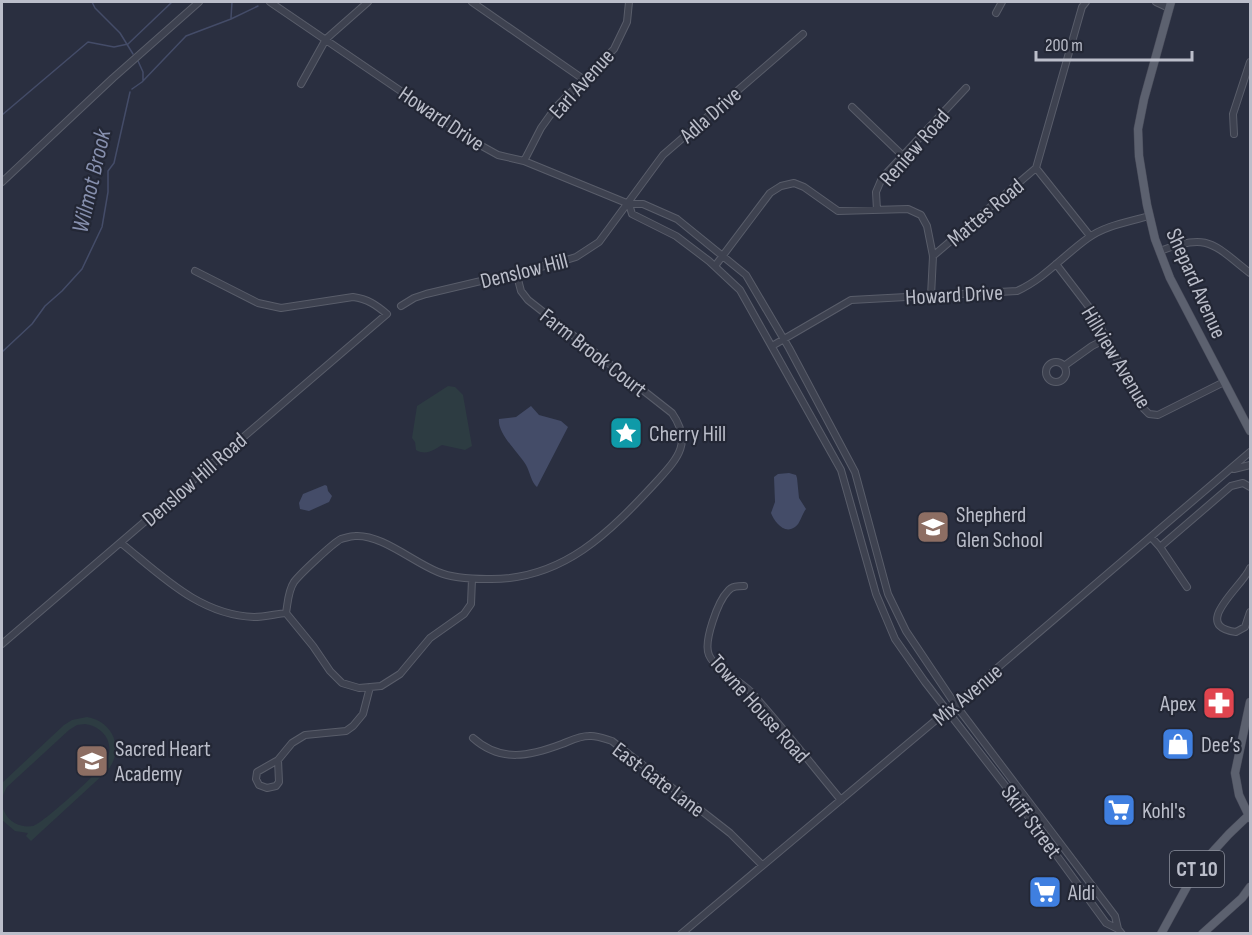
<svg xmlns="http://www.w3.org/2000/svg" width="1252" height="935" font-family="'Sofia Sans Condensed',sans-serif">
	<rect width="100%" height="100%" fill="#2a2f40"/>
	<path fill="#2d3c42" fill-rule="evenodd" d="M448,386L455,387L463,395L472,446L465,450L442,445C433,450 427,456 416,450L415,442L412,438L417,406Z
		M87,717C115,722 125,752 106,772L31,841L26,836L28,833L15,831L2,820V783L64,725L72,720ZM85,724C103,726 116,744 106,761C101,771 42,824 33,826C22,828 10,823 5,813C0,804 2,795 7,787L69,730L77,725Z"/>
	<path fill="#444c68" d="M531,406L539,415L561,421L568,427L537,487C531,482 530,472 526,465C518,452 497,433 499,419L516,417Z
		M789,473L796,475L797,478L799,498L806,509C802,514 800,524 795,527C784,535 774,521 771,513L775,502L774,477L778,474Z
		M325,485L327,486L328,491L332,496L329,502L309,511L300,509L299,503L303,494Z"/>
	<g fill="none" stroke-linecap="round" stroke-linejoin="round">
		<path stroke="#444c68" stroke-width="1.5" d="M92,2L95,8L120,33L133,54
			M231,18L232,2
			M138,61L143,72V80
			M132,89L142,82L186,36L231,19L258,6
			M2,115L88,42L114,47L128,44L172,2
			M2,352L32,324L45,306L62,291L82,269L102,227L108,192V171L114,163L130,92"/>
		<g stroke="#595d6a" stroke-width="8">
			<path id="minor" d="M270,2L480,145L498,155L524,161L629,204H643L677,219L746,275L789,348L855,472L888,594L906,631L955,704L1115,916L1118,929L1122,934
				M472,2L583,79
				M1086,2L1082,7L1036,168L1090,236
				M1156,2L1169,8
				M996,13L1002,2
				M301,84L326,39L368,2
				M852,107L902,155
				M1234,134L1233,114L1250,62
				M524,161L541,128L556,107L614,49L627,22L629,2
				M2,182L113,78L199,2
				M629,204L632,214L676,236L709,261L740,290L841,470L876,594L895,639L925,682L1017,801L1106,923L1118,929
				M877,210L876,192L882,178L966,88
				M1160,251C1208,232 1213,244 1250,273
				M933,256L1036,168
				M1056,264L1092,311L1143,408L1149,414L1158,415L1224,382
				M715,266L770,193L781,186L794,183L804,187L838,211L908,209L921,215L927,226L933,256L931,296
				M401,306L414,298L426,294L553,264L576,257L599,242L663,155L803,34
				M772,346L851,300L1017,291C1044,279 1064,255 1088,238C1106,225 1129,222 1149,216
				M1046 372a10 10 0 1 1 20 0a10 10 0 1 1-20 0Z
				M1064,366L1092,346L1106,339
				M1234,469L1250,465
				M1151,537L1160,547L1231,486L1243,483L1250,487
				M121,543C161,575 199,615 254,617C264,617 276,614 286,613C288,602 288,591 294,582C300,574 333,543 341,539C345,538 351,536 355,536C381,534 413,562 438,572C452,578 471,579 487,579C563,581 610,532 658,480C679,457 692,442 672,413L528,300L521,291L516,272
				M1160,547L1187,587
				M1250,568C1244,585 1189,626 1236,632L1245,627L1250,612
				M744,586C738,586 732,586 728,591C718,601 703,642 709,655C715,669 739,680 750,691C782,726 811,764 841,800
				M286,613L313,646L330,671L342,683L359,688L381,686L400,674L430,638L464,614L471,604L472,579
				M2,644L387,314C376,305 368,299 353,297L281,308L258,303L195,271
				M473,738C501,763 530,756 562,744C570,741 579,736 589,736C597,735 605,739 612,741L730,833L762,865
				M278,760L279,782L276,786L267,788L259,785L256,779L257,772L278,760L292,743L305,735L346,731L353,726L363,714L370,687
				M681,934L955,704L1250,452"/>
		</g>
		<g stroke="#484b59" stroke-width="9">
			<path id="major" d="M1171,2L1144,99L1138,129L1139,156L1147,205L1155,239L1170,278L1250,431
				M1250,702L1235,773L1239,795L1250,818
				M1161,934L1196,870L1229,834L1250,814
				M1202,934L1242,898L1250,887"/>
		</g>
		<use href="#minor" stroke="#3e4250" stroke-width="6"/>
		<use href="#major" stroke="#5c616f" stroke-width="8"/>
	</g>
	<defs>
		<g id="sight-square" transform="scale(1.725)"><rect x="-9" y="-9" width="18" height="18" rx="4" fill="#0f9aa8" stroke="#232735"/><path d="M0-6L1.8-2.2L6-1.7L2.9 1.2L3.7 5.4L0 3.3L-3.7 5.4L-2.9 1.2L-6-1.7L-1.8-2.2Z" fill="#fff"/></g>
		<g id="school-square" transform="scale(1.725)"><rect x="-9" y="-9" width="18" height="18" rx="4" fill="#8d6e63" stroke="#232735"/><path d="M0-5L7-2L0 1L-7-2ZM-4 1L0 2.5L4 1V4Q0 6-4 4Z" fill="#fff"/></g>
		<g id="pharmacy-square" transform="scale(1.725)"><rect x="-9" y="-9" width="18" height="18" rx="4" fill="#e0444e" stroke="#232735"/><path d="M-2-6h4v4h4v4h-4v4h-4v-4h-4v-4h4Z" fill="#fff"/></g>
		<g id="shop-square" transform="scale(1.725)"><rect x="-9" y="-9" width="18" height="18" rx="4" fill="#3f7fe0" stroke="#232735"/><path d="M-5-2.5h2.3a2.7 3.5 0 0 1 5.4 0H5L5.5 6h-11ZM-1.5-2.5h3a1.5 2.3 0 0 0-3 0Z" fill="#fff"/></g>
		<g id="supermarket-square" transform="scale(1.725)"><rect x="-9" y="-9" width="18" height="18" rx="4" fill="#3f7fe0" stroke="#232735"/><path d="M-6-5.5h2.5l.6 2H6L4.5 2H-2.5L-4.4-4H-6ZM-1.5 3.2a1.3 1.3 0 1 0 .1 0ZM3 3.2a1.3 1.3 0 1 0 .1 0Z" fill="#fff"/></g>
	</defs>
	<g fill-rule="evenodd">
		<use href="#sight-square" x="626" y="433"/>
		<use href="#school-square" x="933" y="527"/>
		<use href="#pharmacy-square" x="1219" y="703"/>
		<use href="#shop-square" x="1178" y="744"/>
		<use href="#school-square" x="92" y="761"/>
		<use href="#supermarket-square" x="1119" y="810"/>
		<use href="#supermarket-square" x="1045" y="892"/>
	</g>
	<g text-anchor="middle" stroke-width="4.5" stroke-linejoin="round" paint-order="stroke">
		<rect fill="#232735" stroke="#8d919d" stroke-width="1.5" x="1170" y="851" width="54" height="36" rx="4.5"/>
		<g font-size="21" font-weight="bold" fill="#bbbeca">
			<text x="1197" y="876">CT 10</text>
		</g>
		<g font-size="22" fill="#bbbeca" stroke="#232735">
			<text transform="translate(581 83) rotate(-48)" y="8">Earl Avenue</text>
			<text transform="translate(710 114) rotate(-41)" y="8">Adla Drive</text>
			<text transform="translate(442 118) rotate(34)" y="8">Howard Drive</text>
			<text transform="translate(914 147) rotate(-49)" y="8">Reniew Road</text>
			<text transform="translate(985 212) rotate(-40)" y="8">Mattes Road</text>
			<text transform="translate(524 270) rotate(-14)" y="8">Denslow Hill</text>
			<text transform="translate(1197 283) rotate(66)" y="8">Shepard Avenue</text>
			<text transform="translate(954 294) rotate(-3)" y="8">Howard Drive</text>
			<text transform="translate(594 352) rotate(38)" y="8">Farm Brook Court</text>
			<text transform="translate(1117 357) rotate(59)" y="8">Hillview Avenue</text>
			<text transform="translate(194 479) rotate(-41)" y="8">Denslow Hill Road</text>
			<text transform="translate(967 694) rotate(-40)" y="8">Mix Avenue</text>
			<text transform="translate(760 708) rotate(48)" y="8">Towne House Road</text>
			<text transform="translate(659 779) rotate(37)" y="8">East Gate Lane</text>
			<text transform="translate(1032 821) rotate(53)" y="8">Skiff Street</text>
		</g>
		<g font-size="22" fill="#bbbeca" stroke="#232735" text-anchor="start">
			<text x="649" y="441">Cherry Hill</text>
			<text x="956" y="522">Shepherd<tspan x="956" dy="25">Glen School</tspan></text>
			<text x="1196" y="711" text-anchor="end">Apex</text>
			<text x="1201" y="752">Dee’s</text>
			<text x="115" y="756">Sacred Heart<tspan x="115" dy="25">Academy</tspan></text>
			<text x="1142" y="818">Kohl's</text>
			<text x="1068" y="900">Aldi</text>
		</g>
		<g font-size="24" font-style="italic" fill="#868fad" stroke="#232735">
			<text transform="translate(91 181) rotate(-77)" y="8">Wilmot Brook</text>
		</g>
	</g>
	<rect width="1252" height="935" fill="none" stroke="#bbbeca" stroke-width="6"/>
	<path d="M1036 51v9h156v-9" fill="none" stroke="#bbbeca" stroke-width="3"/>
	<text x="1045" y="51" font-size="18" fill="#bbbeca" stroke="#232735" stroke-width="4.5" paint-order="stroke">200 m</text>
</svg>
